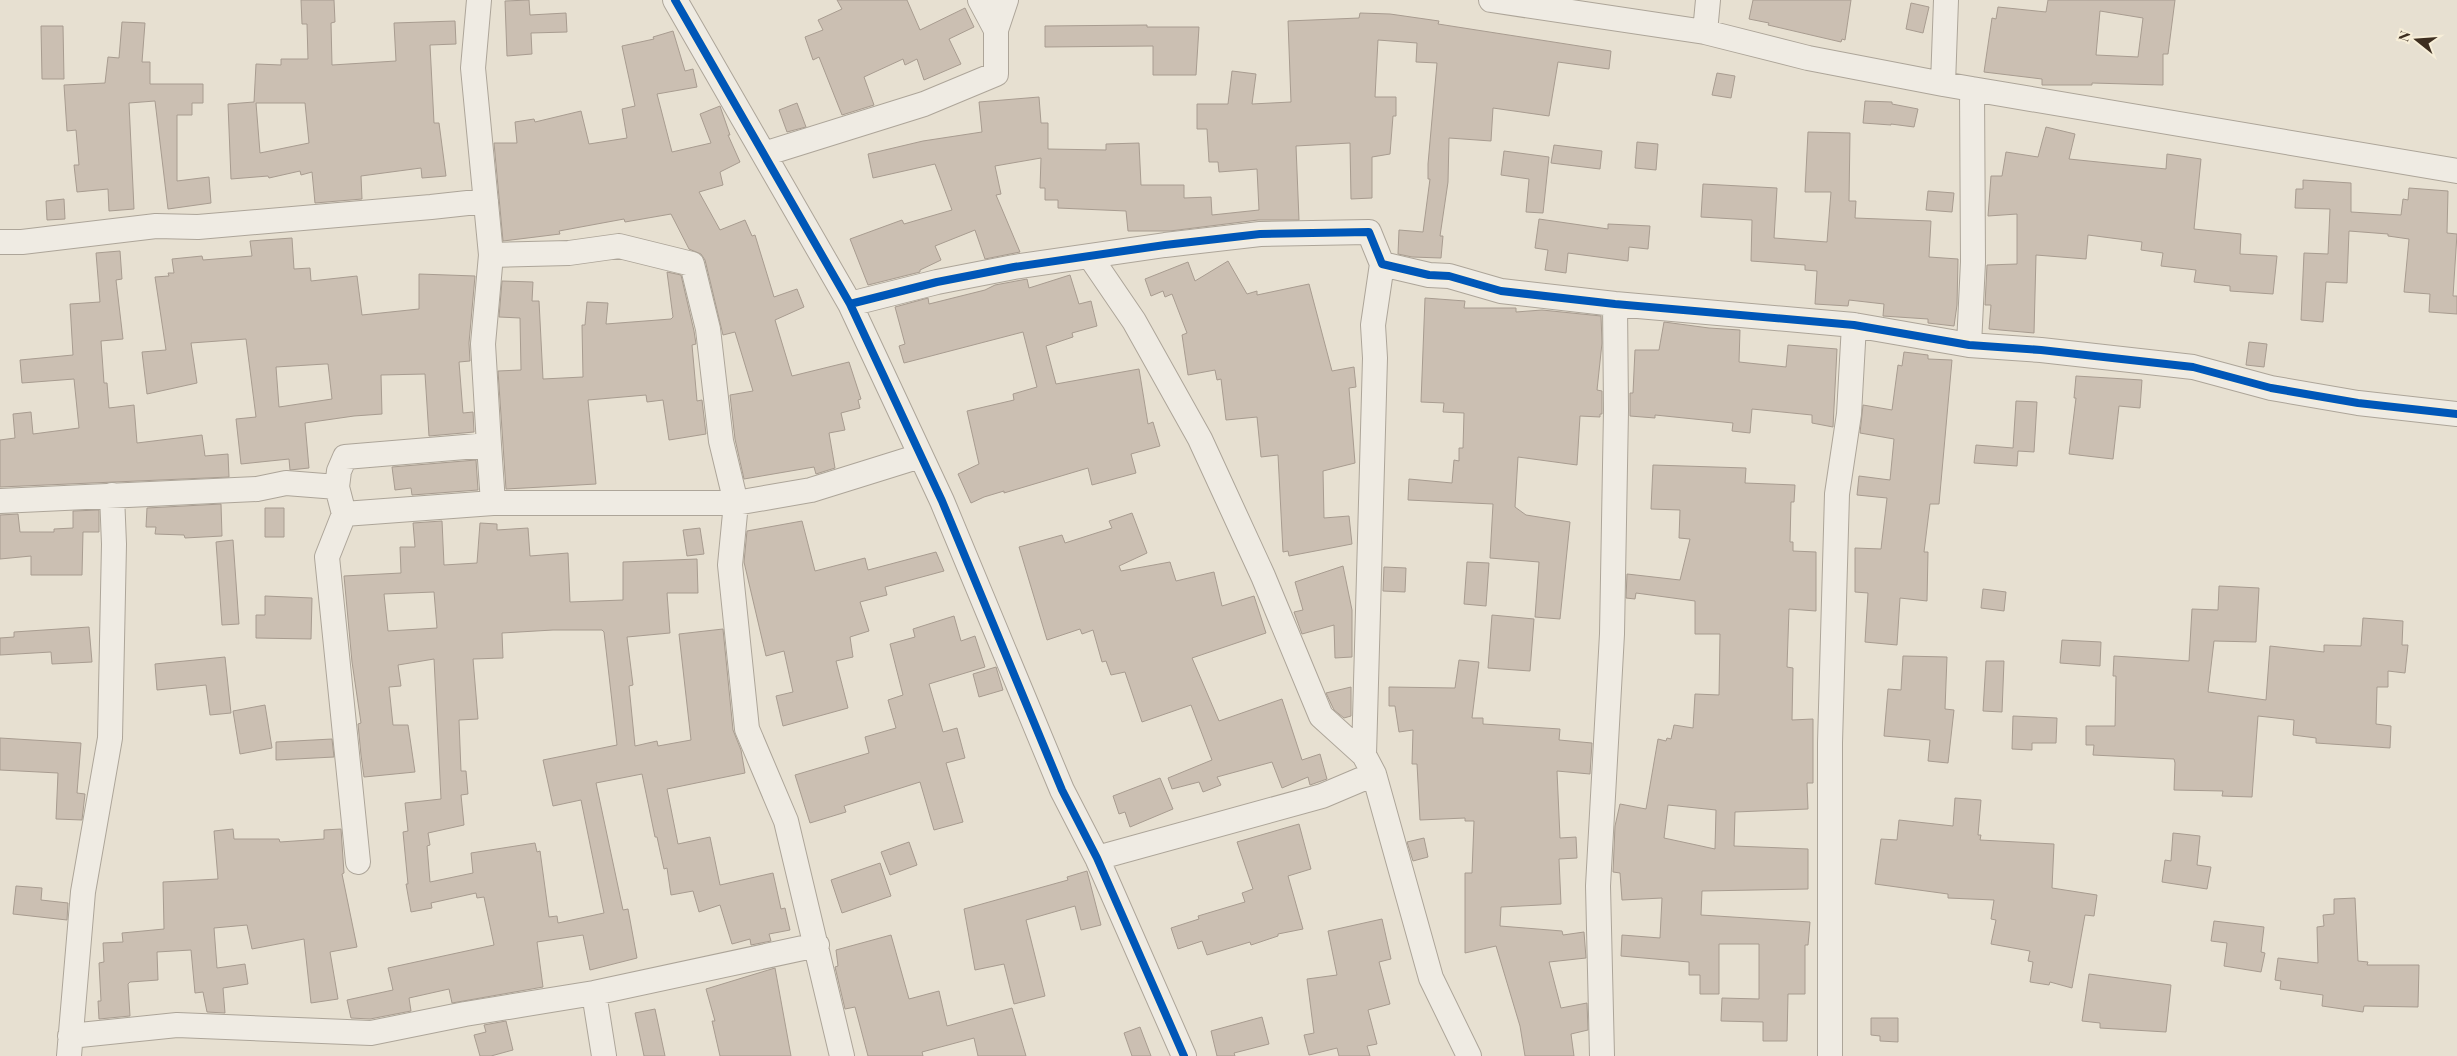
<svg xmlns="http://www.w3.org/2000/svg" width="2457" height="1056" font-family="'Playfair Display',serif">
	<rect width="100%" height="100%" fill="#e7e0d1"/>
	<path fill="#cbbfb2" stroke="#a89c90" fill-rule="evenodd" d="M301,0H334L335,22L331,23L332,65L396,61L394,23L455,21L456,44L430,45L434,123H439L446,176L422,178L421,168L361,176L362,199L315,203L312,172L301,175L300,171L269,178L268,176L231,179L228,104L254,102L256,64L281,65V59H308L307,24H302ZM256,103H305L309,143L260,153Z
		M529,0L530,15L566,13L567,32L531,33L532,54L507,56L505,1Z
		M837,0H907L920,30L965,8L974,27L949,39L961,64L924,80L917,59L905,65L903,59L864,77L874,105L842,115L819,57L813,60L805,37L823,30L818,20L842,9Z
		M1753,0H1851L1845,40L1842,39L1841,42L1768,25L1769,23L1749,19Z
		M2048,0H2175L2168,54H2163V85L2092,83V85H2042V79L1984,72L1992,18L1996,19L1998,7L2046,12ZM2100,11L2143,18L2138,57L2096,55Z
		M1911,3L1929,7L1923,33L1906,29Z
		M1360,13L1390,14L1439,21L1438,24L1611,51L1609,69L1558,62L1549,116L1493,108L1491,141L1449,138L1448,182L1440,236H1443L1441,258L1412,257L1398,254L1399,230L1423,232L1430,179H1428V164L1437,63L1416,62L1417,43L1378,40L1375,97H1396V116H1393L1390,154L1372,157V198L1351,199L1350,143L1296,146L1299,220H1258L1170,231H1128L1126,211L1058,208V200H1045V188H1040L1041,158L995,166L1001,194L996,195L1020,252L985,259L975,230L935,246L941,260L920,270V272L868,285L850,239L902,220L904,224L952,210L935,164L873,178L868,154L923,141L982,132L979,102L1039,97L1041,123H1048V149L1106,150V144L1139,143L1141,185H1184V198L1211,197L1212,215L1259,210L1257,169L1219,172L1218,162H1209L1207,129H1197V104H1228L1232,71L1256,74L1252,104L1291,102L1288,21L1359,18Z
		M122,22L145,23L142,62H150V84H203V103H192V115H177V181L209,177L211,203L168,209L155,101L129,103L134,209L109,211L108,189L77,192L74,165H79L76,130L67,131L64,85L105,83L108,57L119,58Z
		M1147,25V27H1199L1196,75H1153V46L1045,47V26Z
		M41,26H63L64,79H42Z
		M673,31L685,71L693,69L697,87L657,94L672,152L711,143L700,114L720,106L730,135H728L740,162L720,172L723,185L699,192L720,230L745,220L752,236L755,235L774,297L797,289L804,307L775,320L792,376L849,362L861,399L858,400L860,408L841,413L845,430L829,433L835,468L816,474L814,467L744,479L735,439L730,395L753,391L735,332L723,335L705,260L701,254L689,249L671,214L625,222L624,219L559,231L560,234L503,241L494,143H517L515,122L534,119L535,122L581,111L589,144L627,138L622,109L635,106L622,46L654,39L653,37Z
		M1717,73L1735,76L1731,98L1712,95Z
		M1865,101L1892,102V104L1918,109L1914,127L1891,124V125L1863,123Z
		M797,103L806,127L787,132L779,110Z
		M2046,127L2075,134L2069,159L2166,169L2167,154L2201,159L2194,229L2241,234L2240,254L2277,256L2273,294L2230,291V286L2194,282L2196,270L2161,266L2163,253L2141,250L2142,242L2088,235L2086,259L2036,255L2034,333L1989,329L1991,305H1985L1987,265L2017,264V214L1988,216L1991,176H2002L2006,152L2038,157Z
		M1808,132L1850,133L1849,201H1856L1855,218L1931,221L1929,257L1958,259L1957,305L1954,326L1928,323V319L1883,316L1884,304L1849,300L1848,306L1815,304L1817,271L1805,270V265L1751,261L1752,220L1701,217L1703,184L1777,188L1774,238L1827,242L1831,192H1805Z
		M1637,142L1658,144L1656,170L1635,168Z
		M1554,145L1602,151L1600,169L1551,163Z
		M1504,151L1549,157L1543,213L1526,212L1529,179L1501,175Z
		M2303,180L2351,183V212L2401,215L2403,199L2408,200L2409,188L2448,191L2447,233L2457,234L2453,296H2457V314L2429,312L2430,294L2404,292L2409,239L2388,236V234L2349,231L2347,283L2326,282L2323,322L2301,320L2304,253L2328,254L2330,209L2295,208L2296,189H2303Z
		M1928,191L1954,193L1952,212L1926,210Z
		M64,199L65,219L47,220L46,201Z
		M1539,219L1608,229V224L1650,226L1648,249L1629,247L1628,261L1568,253L1566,273L1545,270L1548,250L1535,248Z
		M292,238L294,269L310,268L311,281L357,276L362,315L419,309V274L475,276L469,343L470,361L459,362L463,413L473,412L474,432L429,436L425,374L381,375L382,414L354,416L305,423L309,468L290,470L289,459L241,464L236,419L256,417L246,339L191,343L197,383L147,394L142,352L166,350L155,277L169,276L168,273H174L172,259L202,256L203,260L252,256L250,241ZM325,364H328L332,399L279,407L276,367Z
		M120,251L122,279L116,280L123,339L101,341L104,383H107L109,408L134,405L137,443L202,435L205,456L228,454L229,477L0,487V440L15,438L13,414L31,412L33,434L79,428L74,379L22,383L20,360L73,355L70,304L100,302L96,253Z
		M1228,261L1247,294L1257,291V295L1309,284L1332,371L1354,367L1356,387L1349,388L1355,463L1323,471L1324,518L1349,516L1352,544L1289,556L1288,551L1283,552L1278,455L1261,457L1257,417L1226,420L1221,379L1217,380L1215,370L1188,375L1182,335L1187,333L1172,294L1165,297L1163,291L1151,296L1145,279L1188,262L1195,281Z
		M667,272L681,275L694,331L696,344L692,345L697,401L702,400L706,434L669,440L663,400L647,402L646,395L588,400L596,484L506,489L498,371L521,370L520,318L499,317L502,281L533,282L532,301H539L543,379L583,377L582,325H585L587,302L608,303L606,324L671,319L673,317Z
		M1070,275L1079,304L1091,301L1097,326L1072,333L1073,337L1046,346L1056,384L1139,369L1148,424L1153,422L1160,446L1131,454L1136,473L1092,485L1088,468L1004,493V491L984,497L971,503L958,474L979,464L967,411L1014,400L1013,394L1037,387L1023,332L904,363L899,346L905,344L895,307L928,298L929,304L985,290L995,285L1027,279L1029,288Z
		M1425,298L1465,301L1464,308H1516V312L1542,310L1601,316L1602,343L1597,390L1602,391V414H1600V417L1580,416L1577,465L1518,457L1515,507L1526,515L1570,522L1560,619L1535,617L1539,562L1490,558L1493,504L1408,500L1409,479L1452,483L1454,460L1459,461V448H1463L1464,413L1443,412L1444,403L1421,402Z
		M1664,322L1709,328L1740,330L1739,362L1786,367L1788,345L1837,349L1833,427L1812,423V415L1752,409L1750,433L1732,431L1733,423L1655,415V418L1630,416V393H1633L1635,350H1659Z
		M2249,342L2267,344L2264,367L2246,365Z
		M1904,352L1928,355V359L1952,360L1939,504H1930L1924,552H1928L1927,601L1900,598L1897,645L1865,642L1868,593L1855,592V548L1881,549L1887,498L1857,495L1859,476L1890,480L1894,439L1860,433L1863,405L1892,410L1898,365L1902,366Z
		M2076,376L2142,380L2140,408L2119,406L2113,459L2069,454L2076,398H2074Z
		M2016,401L2037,402L2034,452L2018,451L2017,466L1974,463L1976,445L2013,448Z
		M476,460L478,490L412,495L411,488L395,490L392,467Z
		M1653,465L1746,468L1745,483L1795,485L1794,502H1791L1790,542H1793V551L1816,552V611L1789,609L1787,667L1793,668L1792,720L1813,719V783H1807L1808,809L1735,812L1734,846L1808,849V889L1702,891L1701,915L1810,922L1808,945H1805V994H1788L1787,1041H1763V1022L1721,1021L1722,998L1759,999V944H1719V994H1700V975H1689V962L1621,956L1622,935L1660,938L1662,898L1622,900L1620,873L1613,872L1615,826L1620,804L1646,809L1658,739L1666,741L1667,738L1671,739L1674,725L1693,728L1695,694L1719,695L1720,634H1695V601L1636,593L1635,599L1626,598L1627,574L1680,580L1690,539L1679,538L1680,510L1651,509ZM1668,805L1716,810L1715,849L1664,838Z
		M221,504L222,536L185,538L184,535L155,534L156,527H146L147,508Z
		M265,508H284V537H265Z
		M99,510V532H83L82,575H31V556L0,559V515L18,514L20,532H54V529L73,528V511Z
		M1132,513L1147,553L1119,566L1121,571L1170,562L1176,581L1214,572L1222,606L1254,596L1266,633L1192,658L1219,721L1282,699L1302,760L1320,754L1327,779L1310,785L1308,777L1282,788L1272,762L1217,777L1221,785L1203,792L1199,782L1172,789L1168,778L1212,760L1191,705L1142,722L1125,672L1111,675L1106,661L1102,662L1093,630L1082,634L1080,629L1047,640L1019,547L1062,535L1065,543L1112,528L1109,521Z
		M442,521L444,565L477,563L480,523L497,524V530L528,528L530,556L568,553L570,602L623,600V562L697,559L698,593H667L670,633L627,637L633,685L629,686L635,746L657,741L658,746L691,740L679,634L723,629L733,730L741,750L745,773L667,789L678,844L710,837L720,885L773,873L781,909L785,908L790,930L769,934L771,941L751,945L750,939L732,944L720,905L699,912L693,891L671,895L667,868L664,869L657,837H655L642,774L596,783L623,910L628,909L637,958L590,970L583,935L537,942L543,987L452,1003L449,989L409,998L411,1011L370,1019L351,1018L347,1000L393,990L388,968L494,945L484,897L477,898L476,893L431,903L432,908L411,912L406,884H408L403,832L408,831L405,803L441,799L434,659L398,665L401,686L389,687L393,725H408L415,772L364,777L361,755L358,724L361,723L352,662L344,576L401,573L400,547H415L413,523ZM434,592L437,628L388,631L384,594ZM553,630H602L604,632L617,745L543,760L553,806L581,800L604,913L558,923L557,916L549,917L540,851L537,852L535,843L471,853L473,873L430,882L427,846L430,845L428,833L464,825L461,795L468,794L466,771H461L459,720L478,719L473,659L503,658L502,633Z
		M802,521L815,571L865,558L868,570L936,552L944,571L885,587L887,595L860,602L869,631L850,637L853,657L836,661L848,708L783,726L776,696L793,692L784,651L766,656L744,562L747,531Z
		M700,528L704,554L687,556L683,530Z
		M233,540L239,624L222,625L216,542Z
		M1467,562L1489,563L1486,606L1464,604Z
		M1343,566L1352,610V657L1335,658L1334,625L1302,634L1294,612L1303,610L1295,582Z
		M1384,567L1406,568L1405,592L1383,591Z
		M2219,586L2259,588L2256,642L2214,641L2208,692L2266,700L2270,646L2324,652V645L2361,646L2363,618L2403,621L2402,645H2408L2405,673L2388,671V687H2377L2376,724L2391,726L2390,748L2316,743V738L2293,735L2294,720L2258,716L2252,797L2222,796L2223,791L2174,790L2175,763L2174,759L2093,755L2094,745H2086V726H2115L2116,676H2113L2114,656L2189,661L2192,609L2218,610Z
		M1983,589L2006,592L2004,611L1981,608Z
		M265,596L312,598L311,639L256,638V615H265Z
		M1492,615L1534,619L1530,671L1488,668Z
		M954,616L961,641L975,636L985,667L929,684L943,732L957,728L965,758L946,763L963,822L934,830L920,782L844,806L846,812L810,823L795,775L869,753L865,737L896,728L888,700L903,695L890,644L915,637L913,629Z
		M89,627L92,662L52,664L51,652L0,655V638L14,637V632Z
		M2062,640L2101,642L2100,666L2060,663Z
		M1903,656L1947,657L1945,709L1954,710L1948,763L1928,761L1930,740L1884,736L1888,689L1901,690Z
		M225,657L231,713L210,715L206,685L157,690L155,664Z
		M1459,660L1479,662L1472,718H1483V724L1560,729L1559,740L1592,743L1590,774L1557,771L1560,838L1576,837L1577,858L1559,859L1561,904L1501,907L1500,926L1562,931L1563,935L1584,932L1586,958L1549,962L1561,1008L1587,1003L1588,1030L1571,1034L1574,1056H1525L1520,1026L1496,946L1465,953V873H1472L1474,821H1465V818L1420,820L1417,764H1412L1413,730L1399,732L1395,706H1389V687L1455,688Z
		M1986,661H2004L2002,712L1983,711Z
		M996,667L1003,690L979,697L973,674Z
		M1351,687V716L1344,718L1334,710L1326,693Z
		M265,705L272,748L240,754L233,711Z
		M2013,716L2057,718L2056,743H2032V750L2012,749Z
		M0,738L81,743L77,793L85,794L82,820L56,819L58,773L0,770Z
		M332,739L334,757L276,760V742Z
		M1160,778L1173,809L1130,827L1125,812L1119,814L1113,796Z
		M1955,798L1981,800L1978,835H1981L1980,840L2054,844L2052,888L2097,895L2094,916L2085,915L2072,988L2050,982L2049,985L2030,982L2033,962L2028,961L2030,951L1991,944L1996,920L1991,919L1994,900L1948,898V894L1875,884L1881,839L1897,840L1899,820L1953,826Z
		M1299,824L1311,869L1288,876L1303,929L1278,934V936L1251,945L1250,942L1207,955L1202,941L1178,949L1171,928L1199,919L1198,916L1245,902L1242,893L1253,889L1237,842Z
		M233,829L234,839H279L280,842L324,839V830L341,829L344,873L342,874L357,947L330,952L338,999L311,1003L304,939L252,949L247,925L214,928L217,968L245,964L248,984L223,988L225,1013L207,1012L203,992L195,993L191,950L157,952L158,980L130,982L128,984L130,1016L99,1019L98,1001H101L99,963L104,962L103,943L123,942L122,933L164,929L163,882L218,879L214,831Z
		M2173,833L2200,836L2197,865L2211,867L2207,889L2162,882L2165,860L2171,861Z
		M1424,838L1428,857L1413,861L1407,842Z
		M909,842L917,865L890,875L881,852Z
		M880,863L891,896L842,913L831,880Z
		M1087,871L1101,925L1081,930L1075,906L1026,920L1045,996L1014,1004L1004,964L975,970L964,909L1068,880L1067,877Z
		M16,886L42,888L41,900L68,903L67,920L13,914Z
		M2355,898L2358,961L2368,962L2367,965H2419L2418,1007L2364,1006L2363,1012L2322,1006L2323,995L2280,989L2281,981L2275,980L2278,958L2318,963L2317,927L2324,926L2323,915L2334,914V899Z
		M1382,919L1391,959L1379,962L1390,1004L1368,1010L1377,1044L1367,1046L1370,1056H1339L1337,1048L1309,1055L1304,1035L1314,1033L1307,979L1337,975L1328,931Z
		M2214,921L2264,927L2261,952L2265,953L2261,972L2224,966L2227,943L2211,941Z
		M891,935L909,999L939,991L947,1026L1012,1008L1026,1056H978L974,1038L922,1052L923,1056H868L855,1007L845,1009L835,967L838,966L836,950Z
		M775,968L791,1056H720L712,1021H715L706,989Z
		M2089,974L2171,985L2166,1032L2100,1028V1023L2082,1021Z
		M655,1009L665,1056H644L635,1013Z
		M1262,1017L1269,1044L1234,1053L1235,1056H1217L1211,1031Z
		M1871,1018H1898V1042L1880,1041V1036L1871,1035Z
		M506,1021L513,1050L491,1056H480L474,1035L486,1032L484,1025Z
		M1140,1027L1151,1056H1132L1124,1033Z"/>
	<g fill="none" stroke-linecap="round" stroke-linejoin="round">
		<g stroke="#ada599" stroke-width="26">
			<path id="minor" d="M479,0L473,68L491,255L483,344L489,445
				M675,0L850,304L942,501L1062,790L1097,858L1184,1056
				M980,0L996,30
				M1491,0L1705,32L1808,58L1943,84
				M1946,0L1943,84L1972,89L1973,262L1969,345
				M1705,32L1708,0
				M1972,89L2457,171
				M764,154L924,104L996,74V30L1006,0
				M0,242H22L156,226L198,227L431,207L486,201
				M491,255L569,253L619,246L692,264L708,329L721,441L736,503L730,565L747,729L786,821L842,1056
				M1091,258L1134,321L1200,439L1263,576L1321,716L1364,755L1374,774L1431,978L1469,1056
				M850,304L937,282L1014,267L1165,245L1260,234L1369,232L1382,264L1429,275L1449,276L1501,291L1615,304L1854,325L1969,345L2041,350L2193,367L2271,388L2358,403L2457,414
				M337,487L339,471L345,457L489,445L493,503
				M0,501L257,489L286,483L337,487L344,514L493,503H736L811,490L920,456
				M344,514L327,557L358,862
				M1364,755L1375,358L1373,325L1382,264
				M1097,858L1322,796L1374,774
				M594,993L604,1056
				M70,1036L177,1025L371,1033L465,1014L594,993L817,945
				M69,1056L83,892L110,738L114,544L112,495
				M1602,1056L1598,886L1612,634L1616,410L1615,304
				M1830,1056V743L1837,494L1849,414L1854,325"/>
		</g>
		<use href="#minor" stroke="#efebe3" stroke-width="24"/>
		<g stroke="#f7eed8" stroke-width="11">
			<path id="cycleway" d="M675,0L850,304L942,501L1062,790L1097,858L1184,1056
				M850,304L937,282L1014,267L1165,245L1260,234L1369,232L1382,264L1429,275L1449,276L1501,291L1615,304L1854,325L1969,345L2041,350L2193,367L2271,388L2358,403L2457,414"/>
		</g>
		<use href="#cycleway" stroke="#0057b8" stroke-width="8"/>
	</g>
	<g transform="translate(2417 40) rotate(287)" stroke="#f7eed8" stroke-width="4" paint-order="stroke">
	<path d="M0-4L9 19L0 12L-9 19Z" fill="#3d2e20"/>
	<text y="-8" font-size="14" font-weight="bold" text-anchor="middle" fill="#3d2e20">N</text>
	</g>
</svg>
